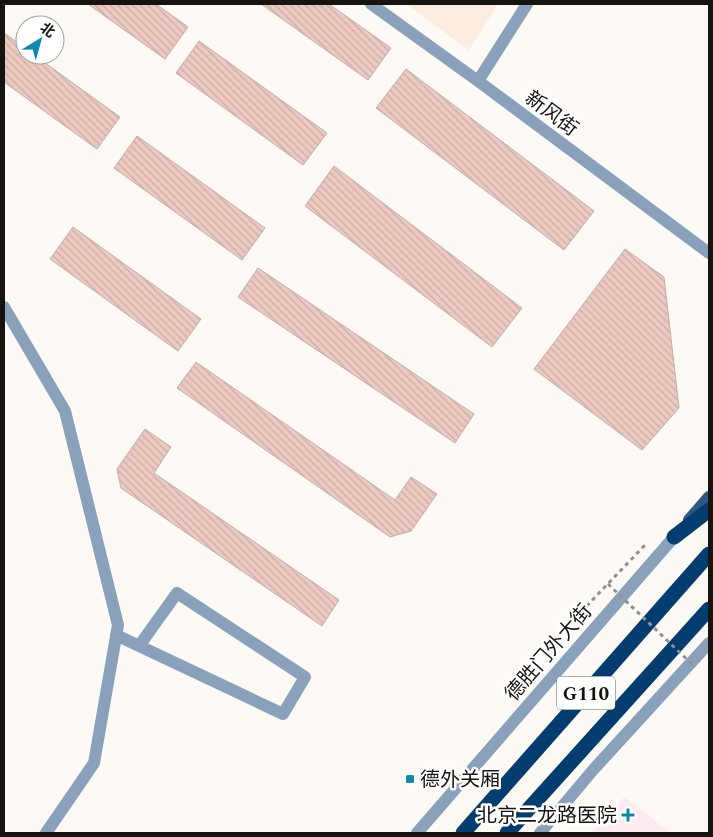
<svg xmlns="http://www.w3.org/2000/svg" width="713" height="837" font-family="Spectral,'Noto Sans SC',serif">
	<defs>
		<pattern id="building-back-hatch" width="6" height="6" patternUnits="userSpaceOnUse" patternTransform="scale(1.25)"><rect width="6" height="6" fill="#edc9c0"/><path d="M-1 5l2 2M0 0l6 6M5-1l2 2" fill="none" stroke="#caaca4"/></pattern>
	</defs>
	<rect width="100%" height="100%" fill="#fdf9f5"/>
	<path fill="#fdede1" d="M406,4H498L469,50Z"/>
	<path fill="#ffeaf0" d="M624,797L671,833H592Z"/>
	<path fill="url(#building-back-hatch)" stroke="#bfb0ac" d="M88,4H156L188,27L165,59Z
		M261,4H329L391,48L368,80Z
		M4,33L25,48V55H34L120,117L97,149L4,82Z
		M199,41L327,133L303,165L176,73Z
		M406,69L594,211L564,250L376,108Z
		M137,136L265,228L242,260L114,168Z
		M334,166L522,308L492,347L305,206Z
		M73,227L201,319L178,351L50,259Z
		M625,249L664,277L679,408L642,450L534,369Z
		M258,268L474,414L455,443L238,297Z
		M196,362L395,500L411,477L437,494L411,531L390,537L177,388Z
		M145,429L171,447L154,473L339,600L322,626L121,488L117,469Z"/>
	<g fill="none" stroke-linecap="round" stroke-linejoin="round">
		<path stroke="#94918d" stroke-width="3" stroke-dasharray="4 4" stroke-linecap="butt" d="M559,635L645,545"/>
		<path stroke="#8aa1bc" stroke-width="12" d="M371,4L478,81L709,253
			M478,81L527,4
			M4,307L65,411L118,625L94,763L46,833
			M116,635L283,714L305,677L177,593L139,646
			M417,833L674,537
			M540,833L593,770L709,643"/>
		<path stroke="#2e5884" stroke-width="12" d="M689,520L709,497"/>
		<path stroke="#033d70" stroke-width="15" d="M674,537L709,510
			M463,833L709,554
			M507,833L709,609"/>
		<path stroke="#94918d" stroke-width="3" stroke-dasharray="4 4" stroke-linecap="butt" d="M608,584L695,667"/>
	</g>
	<g fill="#0e89ac" stroke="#fff" stroke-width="2">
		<rect x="405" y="774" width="10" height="10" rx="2.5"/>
		<path d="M625.5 807.5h5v5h5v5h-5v5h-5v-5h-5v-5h5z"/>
	</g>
	<g text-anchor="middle" stroke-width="5" stroke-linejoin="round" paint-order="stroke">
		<rect fill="#fff" stroke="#5d5a58" stroke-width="1" x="557" y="676.5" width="58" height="33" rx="4"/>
		<g font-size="19" font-weight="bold" fill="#171410">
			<text x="586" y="700">G110</text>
		</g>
		<g font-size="20" fill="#171410" stroke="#fff">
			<text transform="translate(552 113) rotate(37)" y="7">新风街</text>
			<text transform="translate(548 652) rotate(-49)" y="7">德胜门外大街</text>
		</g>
		<g font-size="20" fill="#171410" stroke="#fff" text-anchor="start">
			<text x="420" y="786">德外关厢</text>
			<text x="617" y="822" text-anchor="end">北京二龙路医院</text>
		</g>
	</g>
	<rect width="713" height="837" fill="none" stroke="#171410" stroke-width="10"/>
	<g transform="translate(40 40) rotate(37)"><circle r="24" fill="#ffffff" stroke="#a2a19f"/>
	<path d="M0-4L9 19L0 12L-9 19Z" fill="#0e89ac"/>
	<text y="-8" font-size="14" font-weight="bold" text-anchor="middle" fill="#171410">北</text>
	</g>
</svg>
